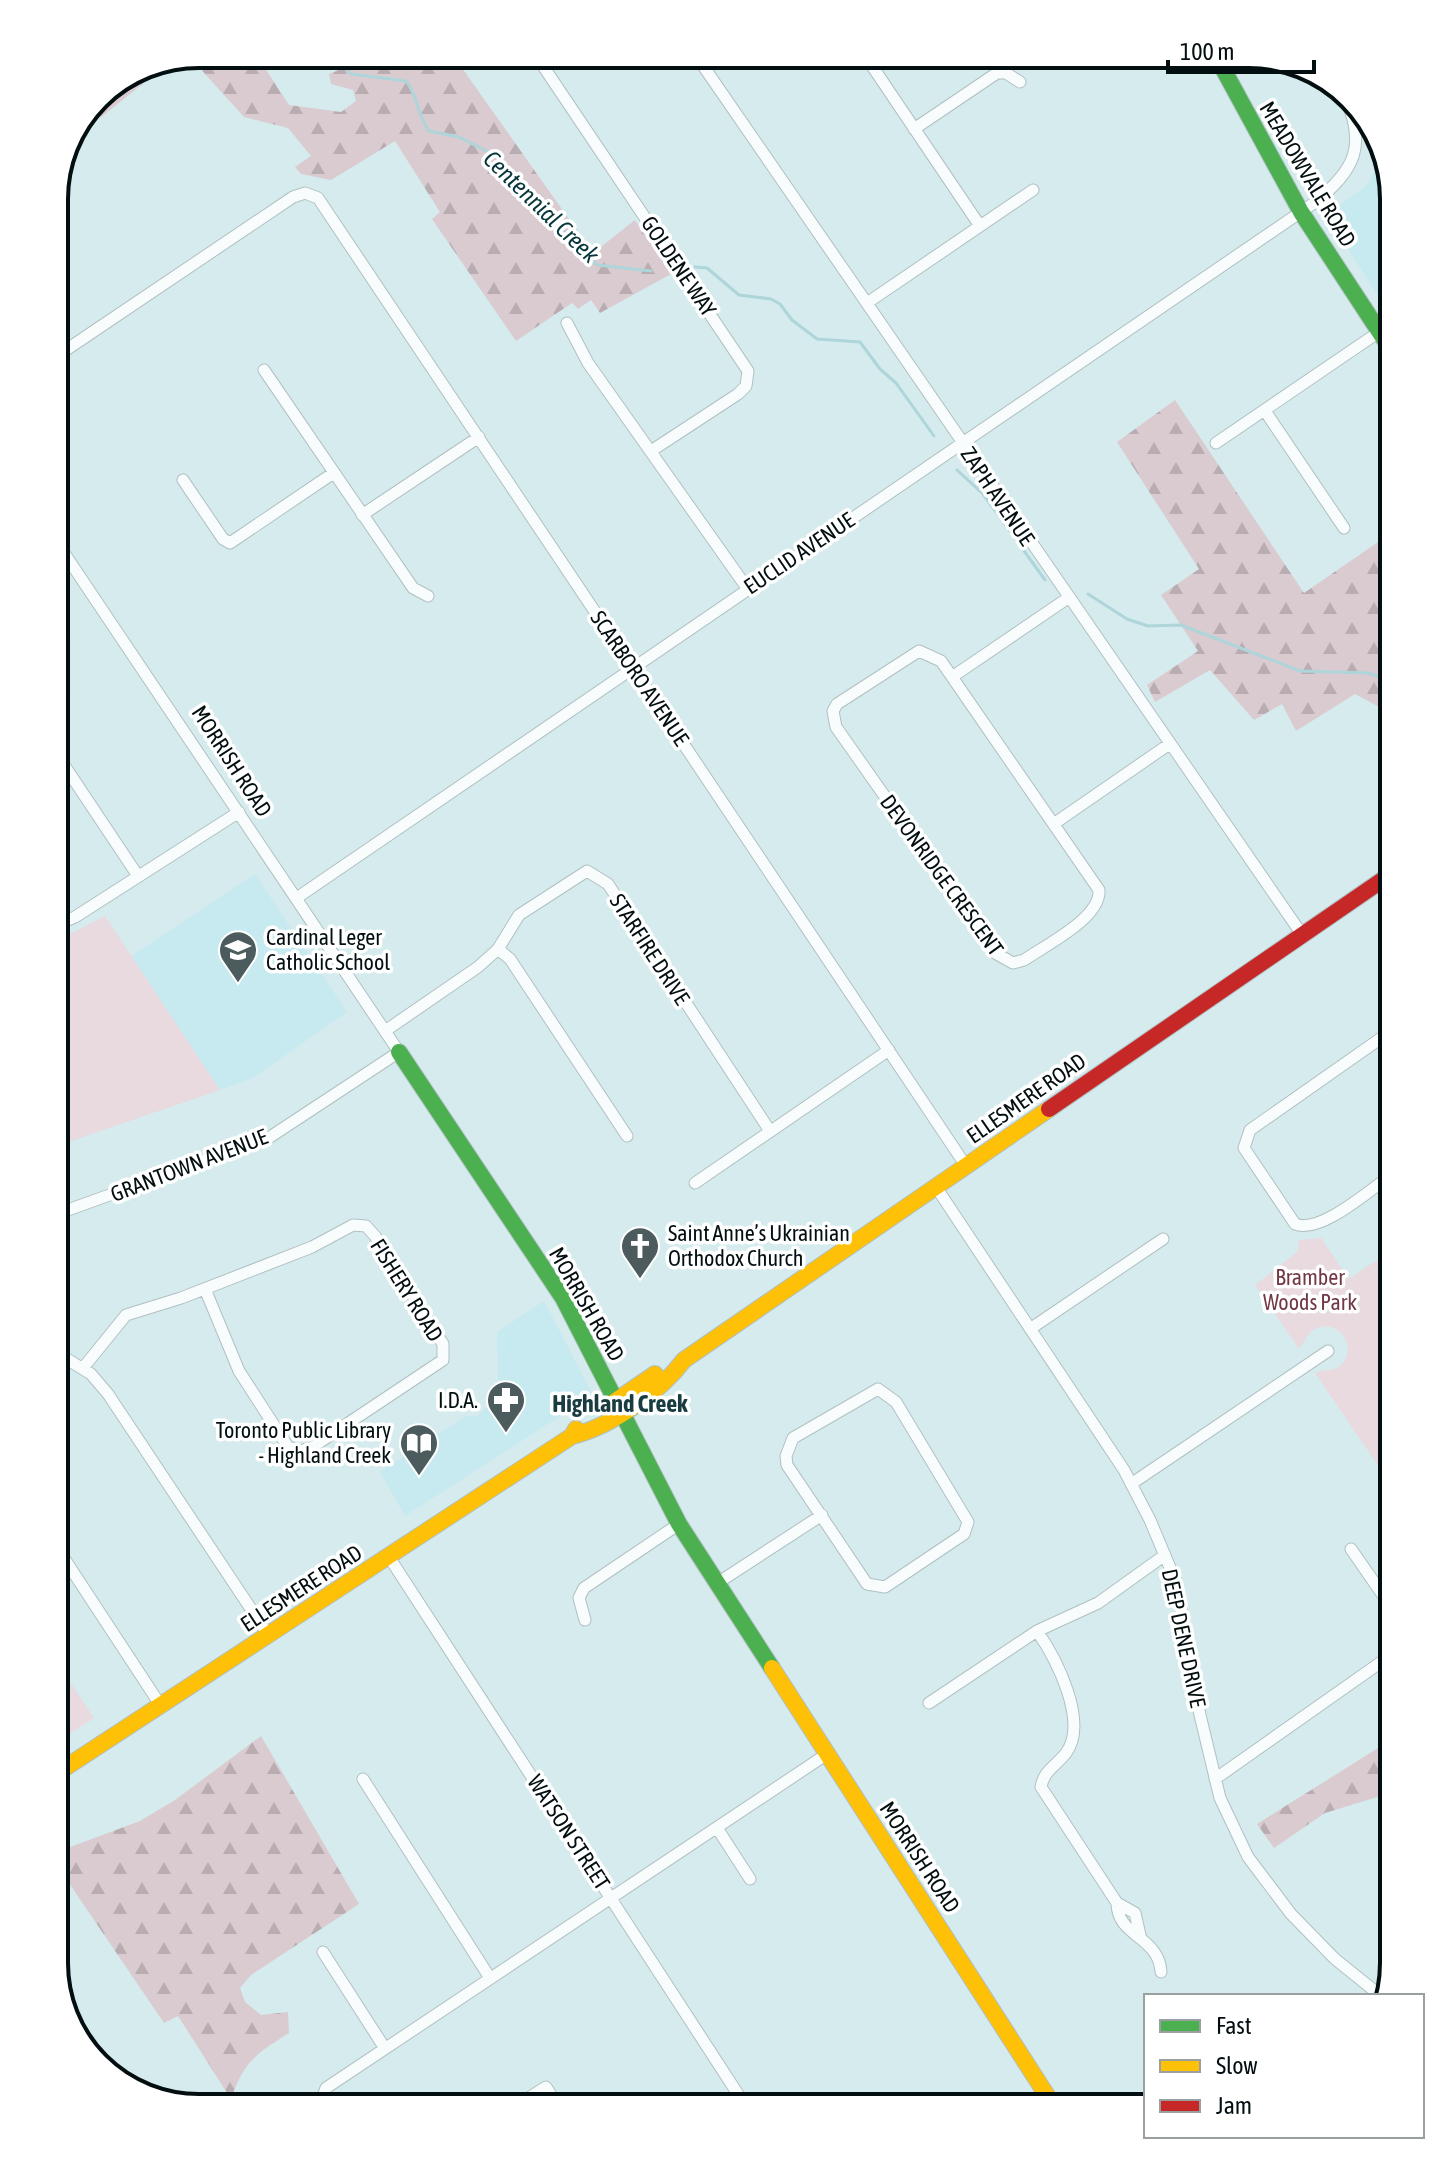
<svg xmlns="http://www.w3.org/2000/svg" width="1448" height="2162" font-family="'Asap Condensed',sans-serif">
	<defs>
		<pattern id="forest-firs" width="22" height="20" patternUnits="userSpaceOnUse" patternTransform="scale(2)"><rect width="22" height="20" fill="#d9cbd0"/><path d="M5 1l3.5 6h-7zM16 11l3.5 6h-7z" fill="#b9adb2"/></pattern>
	</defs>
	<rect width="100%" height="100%" fill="#d6ebee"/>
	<path fill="#c6eaf0" d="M1383,158L1394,199V320L1326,215L1366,186Z
		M255,874L347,1012L253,1078L220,1090L130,957Z
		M544,1301L593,1395L405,1516L380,1472L466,1416H477L490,1404L498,1384L497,1332Z"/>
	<path fill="url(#forest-firs)" d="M199,54H256L289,105L341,112L356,101L353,90L331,84L329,74L377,54H452L593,253L635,220L671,274L600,313L591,300L578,309L572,303L516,341L432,219L440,212L395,141L331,180L301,174L295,167L311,156L288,128L244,117L196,64L161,69L79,135L97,96L144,65Z
		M1175,400L1304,593L1394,531V715L1355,694L1296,731L1282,704L1254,720L1210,670L1155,702L1147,685L1198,651L1161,595L1199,569L1117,442Z
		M261,1736L359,1904L251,1975L240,1988L245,2002L261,2015L288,2012L289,2033C256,2054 244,2061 231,2099L178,2016L164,2023L54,1861V1853L140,1821L175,1800Z
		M1394,1738V1792L1325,1813L1274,1848L1257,1824Z"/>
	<path fill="#e8dadf" d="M105,916L220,1090L54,1147V942Z
		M1321,1238L1349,1279L1394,1248V1489L1315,1373C1323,1369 1332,1372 1340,1366C1360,1349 1338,1317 1315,1329C1306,1334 1305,1343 1299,1349L1255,1285L1297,1252L1299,1240Z
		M54,1658L94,1718L54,1744Z"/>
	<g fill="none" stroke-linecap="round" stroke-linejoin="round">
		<path stroke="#add5da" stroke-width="3" d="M331,54L351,74L406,81C418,95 417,116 429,131L459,137L496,156L525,194L597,265L651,271
			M695,267L707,268L739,295L771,299L780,304L792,320L817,339L860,342L880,369L896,383L934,436
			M957,470L983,494L1045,580
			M1088,594L1127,619L1148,626L1181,625L1300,671L1369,673L1394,683"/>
		<g stroke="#b0c0c2" stroke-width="13">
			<path id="street" d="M535,54L748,371L746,386L738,394L651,451
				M695,54L1303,936
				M864,54L980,226
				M914,129L997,73H1006L1020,82
				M867,303L1033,190
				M567,323L588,363L747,588
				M54,358L293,197L305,193L318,198L966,1166
				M264,370L413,588L428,596
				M1265,411L1344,528
				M1216,443L1379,332
				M183,480L223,539L230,543L332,474
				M362,515L479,437
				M919,651L941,661L1099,890C1101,918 1046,945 1024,960L1013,963L995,953L836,727L833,711L837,704Z
				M952,677L1068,598
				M54,750L138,876
				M1055,823L1168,745
				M298,897L1314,203C1355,170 1367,146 1345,97
				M54,926L75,917L239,812
				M498,949L510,959L627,1136
				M385,1031L478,967L498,949L519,915L587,871L608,884L770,1131
				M1394,1173C1372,1188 1320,1235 1295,1224L1244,1148L1250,1130L1394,1029
				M695,1183L889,1050
				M936,1187L1124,1470L1150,1520L1176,1582L1200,1715L1220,1798L1248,1857L1291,1914L1335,1959L1381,1996
				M54,1215L270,1137L399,1052L54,538
				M1030,1329L1163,1239
				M54,1351L91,1374L108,1394L269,1636
				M83,1368L126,1315L181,1298L312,1247L353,1225L366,1226L375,1236L443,1344V1360L311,1448L300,1451L288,1447L239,1371L205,1289
				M878,1389L896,1402L968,1522L964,1534L885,1587L867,1584L787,1465L786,1456L793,1438Z
				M1131,1484L1328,1351
				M54,1543L161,1706
				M1351,1549L1394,1611
				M389,1557L747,2108
				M716,1584L822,1515
				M585,1620L579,1598L584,1588L679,1524
				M1037,1631C1056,1658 1089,1722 1066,1753C1056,1766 1044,1770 1041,1787L1117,1903C1117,1937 1159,1936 1161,1972
				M929,1703L1037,1631L1098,1603L1165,1555
				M363,1779L490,1978
				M1215,1779L1394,1653
				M717,1828L750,1879
				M1117,1903L1135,1913L1140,1935
				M323,1952L384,2047
				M72,2029L80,2042
				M319,2108L326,2088L827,1754
				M513,2108L546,2087L559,2108"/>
		</g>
		<g stroke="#b0c0c2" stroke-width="18">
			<path id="fast" d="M1215,54L1301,212L1394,354
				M399,1052L563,1298L679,1524L772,1668"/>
		</g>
		<g stroke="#b0c0c2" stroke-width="18">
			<path id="slow" d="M611,1404L655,1374
				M572,1436C612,1426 660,1392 684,1360L1049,1109
				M772,1668L1055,2108
				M54,1775L572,1436L576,1429"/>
		</g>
		<g stroke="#b0c0c2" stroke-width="18">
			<path id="jam" d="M1049,1109L1394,872"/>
		</g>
		<use href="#street" stroke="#f9fcfc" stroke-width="11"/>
		<use href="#fast" stroke="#4caf50" stroke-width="16"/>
		<use href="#slow" stroke="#ffc107" stroke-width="16"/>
		<use href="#jam" stroke="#c62828" stroke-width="16"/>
	</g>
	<defs>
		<g id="school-pin" transform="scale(2)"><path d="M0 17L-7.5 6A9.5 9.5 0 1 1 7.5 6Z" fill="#4c5b5e" stroke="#fff"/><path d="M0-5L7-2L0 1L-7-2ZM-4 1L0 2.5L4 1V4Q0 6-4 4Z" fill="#fff"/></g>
		<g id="church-pin" transform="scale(2)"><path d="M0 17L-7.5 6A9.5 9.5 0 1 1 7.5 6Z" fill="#4c5b5e" stroke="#fff"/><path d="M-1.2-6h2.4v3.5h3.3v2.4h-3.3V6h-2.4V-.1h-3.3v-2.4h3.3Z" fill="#fff"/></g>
		<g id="pharmacy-pin" transform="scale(2)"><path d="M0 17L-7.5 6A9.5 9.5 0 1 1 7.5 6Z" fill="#4c5b5e" stroke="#fff"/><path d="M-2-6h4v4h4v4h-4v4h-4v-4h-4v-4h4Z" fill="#fff"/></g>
		<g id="library-pin" transform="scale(2)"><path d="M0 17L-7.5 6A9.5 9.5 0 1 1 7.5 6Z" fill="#4c5b5e" stroke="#fff"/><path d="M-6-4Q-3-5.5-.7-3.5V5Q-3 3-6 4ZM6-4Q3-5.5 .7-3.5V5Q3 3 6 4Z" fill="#fff"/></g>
	</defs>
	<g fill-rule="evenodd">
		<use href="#school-pin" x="238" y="950"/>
		<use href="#church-pin" x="640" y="1246"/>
		<use href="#pharmacy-pin" x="506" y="1400"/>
		<use href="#library-pin" x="419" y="1443"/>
	</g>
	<g text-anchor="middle" stroke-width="7" stroke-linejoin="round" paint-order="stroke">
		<g font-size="22" fill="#020e10" stroke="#fff">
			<text transform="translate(1308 174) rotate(59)" y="8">MEADOWVALE ROAD</text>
			<text transform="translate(679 266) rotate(56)" y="8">GOLDENE WAY</text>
			<text transform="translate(998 496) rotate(56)" y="8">ZAPH AVENUE</text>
			<text transform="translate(799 553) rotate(-34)" y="8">EUCLID AVENUE</text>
			<text transform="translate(640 678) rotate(56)" y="8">SCARBORO AVENUE</text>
			<text transform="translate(232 761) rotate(57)" y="8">MORRISH ROAD</text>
			<text transform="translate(942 875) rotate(54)" y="8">DEVONRIDGE CRESCENT</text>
			<text transform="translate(650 949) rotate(57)" y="8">STARFIRE DRIVE</text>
			<text transform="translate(1026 1098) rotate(-35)" y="8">ELLESMERE ROAD</text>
			<text transform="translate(189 1165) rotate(-21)" y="8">GRANTOWN AVENUE</text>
			<text transform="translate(407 1290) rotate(58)" y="8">FISHERY ROAD</text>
			<text transform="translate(587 1304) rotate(60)" y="8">MORRISH ROAD</text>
			<text transform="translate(301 1588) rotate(-33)" y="8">ELLESMERE ROAD</text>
			<text transform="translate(1184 1638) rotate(78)" y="8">DEEP DENE DRIVE</text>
			<text transform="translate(569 1832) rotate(57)" y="8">WATSON STREET</text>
			<text transform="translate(920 1857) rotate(57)" y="8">MORRISH ROAD</text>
		</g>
		<g font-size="22" fill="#020e10" stroke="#fff" text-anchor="start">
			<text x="266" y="945">Cardinal Leger<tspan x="266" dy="25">Catholic School</tspan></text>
			<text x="668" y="1241">Saint Anne’s Ukrainian<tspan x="668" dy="25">Orthodox Church</tspan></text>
			<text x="478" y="1408" text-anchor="end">I.D.A.</text>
			<text x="391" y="1438" text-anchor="end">Toronto Public Library<tspan x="391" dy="25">- Highland Creek</tspan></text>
		</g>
		<g font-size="22" fill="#723944" stroke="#fff">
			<text x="1310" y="1285">Bramber<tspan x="1310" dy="25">Woods Park</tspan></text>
		</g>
		<g font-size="24" font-style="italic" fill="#06363b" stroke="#fff">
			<text transform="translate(541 207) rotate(44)" y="8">Centennial Creek</text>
		</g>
		<g font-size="24" font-weight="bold" fill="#193c40" stroke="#fff">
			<text x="620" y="1412">Highland Creek</text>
		</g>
	</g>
	<path d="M0 0H1448V2162H0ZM199 68H1249A131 131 0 0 1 1380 199V1963A131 131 0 0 1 1249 2094H199A131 131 0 0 1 68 1963V199A131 131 0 0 1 199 68Z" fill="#fff" fill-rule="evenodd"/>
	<path fill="none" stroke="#020e10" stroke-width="4" d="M199 68H1249A131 131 0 0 1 1380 199V1963A131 131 0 0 1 1249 2094H199A131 131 0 0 1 68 1963V199A131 131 0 0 1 199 68Z"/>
	<rect x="1144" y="1994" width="280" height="144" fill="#ffffff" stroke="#9a9f9f" stroke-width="2"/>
	<rect x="1160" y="2020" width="40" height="12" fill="#4caf50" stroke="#9a9f9f" stroke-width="2"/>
	<text x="1216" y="2034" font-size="24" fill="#020e10">Fast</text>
	<rect x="1160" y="2060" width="40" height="12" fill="#ffc107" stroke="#9a9f9f" stroke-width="2"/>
	<text x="1216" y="2074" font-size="24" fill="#020e10">Slow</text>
	<rect x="1160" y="2100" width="40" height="12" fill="#c62828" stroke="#9a9f9f" stroke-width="2"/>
	<text x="1216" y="2114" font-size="24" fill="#020e10">Jam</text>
	<path d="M1168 60v12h146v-12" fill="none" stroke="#020e10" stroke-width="4"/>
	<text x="1180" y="60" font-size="24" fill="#020e10" stroke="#ffffff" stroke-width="6" paint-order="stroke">100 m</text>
</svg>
